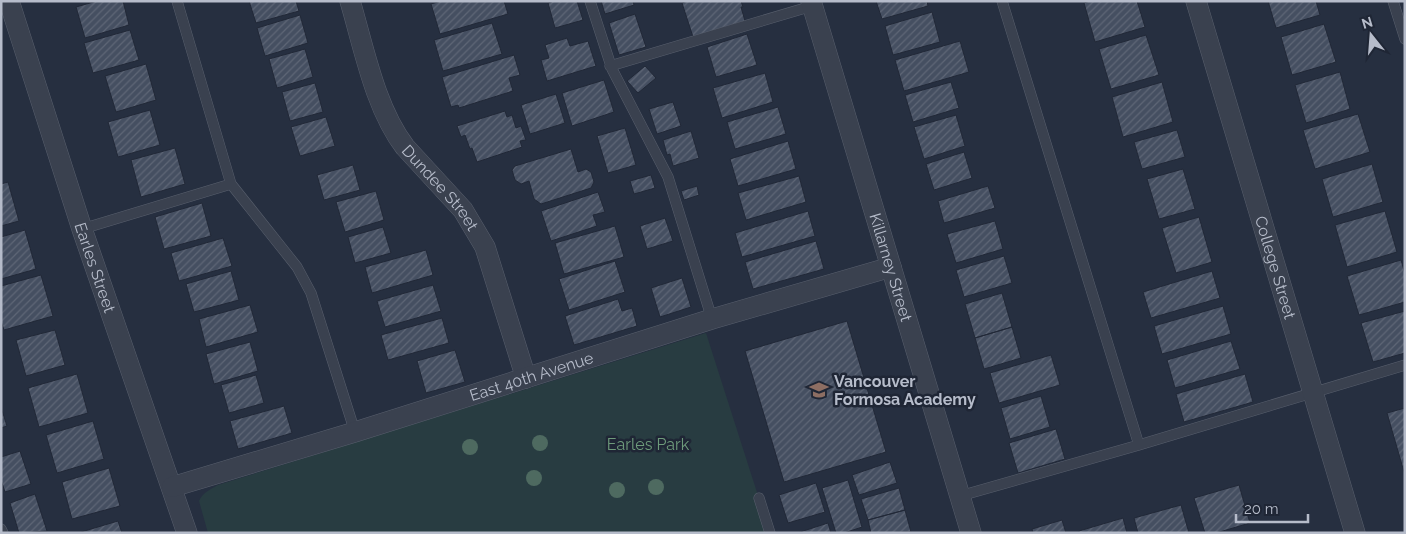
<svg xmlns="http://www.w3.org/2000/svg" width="1406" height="534" font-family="Raleway,sans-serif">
	<defs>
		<pattern id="building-hatch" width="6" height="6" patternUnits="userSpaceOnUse" patternTransform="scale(1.25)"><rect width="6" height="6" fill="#454f61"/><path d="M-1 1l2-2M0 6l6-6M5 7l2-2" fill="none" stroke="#5e6676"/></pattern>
	</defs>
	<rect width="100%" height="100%" fill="#262f40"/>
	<path fill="#283c41" d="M706,333L770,533H208L199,501C202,493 211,489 218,485Z"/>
	<path fill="url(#building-hatch)" stroke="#212837" d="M97,1H123L129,25L85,38L76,7Z
		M249,1H296L299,11L256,23Z
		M441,1H504L508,14L440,34L431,4Z
		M554,1H577L583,20L555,28L548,3Z
		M601,1H633L634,5L605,14Z
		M687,1H741L743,7H741L745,21L693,37L682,3Z
		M876,1H927L928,6L882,19Z
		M1090,1H1137L1145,27L1095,42L1084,3Z
		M1268,1H1316L1320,15L1276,28Z
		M932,12L940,42L893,55L885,26Z
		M635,14L646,47L619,55L609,23Z
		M300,15L308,43L265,56L257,28Z
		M492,23L502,54L443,71L434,40Z
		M1324,24L1336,62L1292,75L1281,37Z
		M130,30L139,60L93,73L84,43Z
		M747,34L757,65L716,77L707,47Z
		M1146,35L1159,75L1111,89L1099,49Z
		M567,38L570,46L588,41L596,66L547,81L541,60L549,58L545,45Z
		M960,41L969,72L904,91L895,60Z
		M305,49L313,77L277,88L269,59Z
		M514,55L520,75L509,78L513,91L459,108L458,105L451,107L442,77Z
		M146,64L156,100L116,112L105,76Z
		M645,66L656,78L638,93L627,81Z
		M1340,72L1350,109L1306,123L1295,85Z
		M765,73L773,102L722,118L713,88Z
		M604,80L614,112L572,126L562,93Z
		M951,82L959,108L913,122L905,95Z
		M1162,82L1173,122L1123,137L1112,97Z
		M315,83L323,112L290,121L282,92Z
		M556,94L565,123L530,134L521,105Z
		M673,102L681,126L657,134L649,109Z
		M778,107L786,134L735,149L727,122Z
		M150,110L160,145L118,157L108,122Z
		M505,111L507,117L512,115L516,128L521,126L526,140L520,141L522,147L477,162L472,148L470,149L465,135L461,137L457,126Z
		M1358,114L1370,152L1315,169L1303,130Z
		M956,115L965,146L924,159L914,127Z
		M326,117L335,146L300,156L291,127Z
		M625,128L636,165L608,173L597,136Z
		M1177,130L1185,157L1142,169L1134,142Z
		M691,131L699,158L673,166L670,154L667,155L663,140Z
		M788,141L796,169L738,186L730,159Z
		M175,148L185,184L141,197L131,160Z
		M571,149L578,172L586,169L591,172L594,182L591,188L541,204L534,199L529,181L521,184L515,180L512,170L515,166Z
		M964,152L972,178L934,190L926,164Z
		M1372,164L1383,202L1333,217L1322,179Z
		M353,165L360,190L324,200L317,175Z
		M1183,169L1195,209L1159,219L1147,179Z
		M651,175L655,188L634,194L630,181Z
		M799,176L806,202L746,220L738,193Z
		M8,182L19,221L1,226V184Z
		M697,186L699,195L684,200L681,191Z
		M988,186L995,208L944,223L938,201Z
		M376,191L384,220L345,232L336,202Z
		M598,192L605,212L593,215L597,226L551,241L541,211Z
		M202,203L211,236L164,249L155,217Z
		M808,211L815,236L742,257L735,233Z
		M1385,211L1397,252L1347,267L1335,225Z
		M1199,217L1212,262L1176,273L1162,228Z
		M665,218L673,241L647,249L640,226Z
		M995,221L1003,249L956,263L947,234Z
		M615,226L624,257L564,274L555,243Z
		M383,227L391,253L355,263L348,237Z
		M25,230L36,269L1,279V237Z
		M223,238L232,266L179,281L171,253Z
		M816,241L824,269L753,289L745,262Z
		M426,250L433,275L372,293L365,267Z
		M1004,256L1012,283L964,297L956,270Z
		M1401,260L1405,274V302L1359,315L1347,276Z
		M615,261L625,292L569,310L559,279Z
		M231,271L239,300L194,312L186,284Z
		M1212,271L1220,298L1151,318L1143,292Z
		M41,275L53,316L4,330L1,321V286Z
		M682,278L691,307L660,317L651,288Z
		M433,285L441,311L385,327L377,301Z
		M1002,293L1012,327L975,338L965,304Z
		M618,299L622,311L632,308L637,326L574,345L565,316Z
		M250,305L258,332L206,347L199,319Z
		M1223,306L1231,334L1162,354L1154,326Z
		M1405,311V353L1373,362L1361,323Z
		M442,318L449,343L388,360L381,335Z
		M847,321L886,452L784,482L745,351Z
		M1012,327L1021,358L984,369L975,338Z
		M55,330L65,365L26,376L16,340Z
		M1231,341L1240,369L1175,388L1167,360Z
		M250,342L258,371L214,384L206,354Z
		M455,350L465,382L426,393L417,361Z
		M1051,355L1060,385L999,403L990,373Z
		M77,374L88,413L39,427L28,388Z
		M1245,374L1253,402L1184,422L1176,394Z
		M256,375L264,403L229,413L221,385Z
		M1041,396L1050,427L1010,439L1001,408Z
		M284,406L292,433L238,449L230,421Z
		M1,407L7,426L1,428Z
		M1405,408V472H1404L1387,413Z
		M93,421L104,459L57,473L46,435Z
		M1056,429L1065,459L1018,473L1009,443Z
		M20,451L31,484L5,492L1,480V457Z
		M890,462L897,483L859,495L852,475Z
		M109,468L120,506L72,519L62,482Z
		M848,480L862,527L844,533H836L822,488Z
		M816,483L825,512L788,523L779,495Z
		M1239,485L1250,523L1216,533H1205L1194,498Z
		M899,488L905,510L868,520L861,499Z
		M35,494L47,531L19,533L10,503Z
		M1181,505L1189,533H1138L1134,518Z
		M905,510L911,532L871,533L868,520Z
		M1123,518L1127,533H1079V531Z
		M1062,520L1066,533H1033L1032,529Z
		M118,521L122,533H82L81,532Z
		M828,523L831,533H797Z"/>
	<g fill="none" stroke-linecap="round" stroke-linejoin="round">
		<g stroke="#585f6d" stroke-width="11">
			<path id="service" d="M177,1L231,184L297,267L311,293L355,432
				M590,1L612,69L668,177L712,319
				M1002,1L1139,445
				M1393,1L1405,39
				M610,66L812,6
				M82,229L231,184
				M960,496L1139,445L1405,365
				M759,498L770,533
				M1,529L3,533"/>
		</g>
		<g stroke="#585f6d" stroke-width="21">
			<g id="minor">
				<path id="s1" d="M9,1L82,229L187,533"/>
				<path id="s2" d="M350,1C364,48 375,108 405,147L463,210L485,247L526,378"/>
				<path id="s3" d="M811,1L971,533"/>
				<path id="s4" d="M1196,1L1355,533"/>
				<path id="s5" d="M172,487L355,432L712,319L891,267"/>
			</g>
		</g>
		<use href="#service" stroke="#3a414f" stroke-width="10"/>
		<use href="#minor" stroke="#3a414f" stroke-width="20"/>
	</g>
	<g fill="#4e6a60">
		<circle cx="540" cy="443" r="8"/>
		<circle cx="470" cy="447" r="8"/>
		<circle cx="534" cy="478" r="8"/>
		<circle cx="656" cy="487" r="8"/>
		<circle cx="617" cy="490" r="8"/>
	</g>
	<defs>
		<g id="school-bare" transform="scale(1.5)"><path d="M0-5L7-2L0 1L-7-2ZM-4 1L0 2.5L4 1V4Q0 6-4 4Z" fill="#8d6e63" stroke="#1f2635" stroke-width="2.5" paint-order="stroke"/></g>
	</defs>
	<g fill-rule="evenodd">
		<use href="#school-bare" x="819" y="390"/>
	</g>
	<g text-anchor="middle" stroke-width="5" stroke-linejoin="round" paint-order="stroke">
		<g font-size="16" fill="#b6bcca" stroke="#1f2635">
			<text dy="6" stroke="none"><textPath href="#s2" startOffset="211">Dundee Street</textPath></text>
			<text dy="6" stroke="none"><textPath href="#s3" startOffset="278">Killarney Street</textPath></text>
			<text dy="6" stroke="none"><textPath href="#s4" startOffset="278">College Street</textPath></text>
			<text dy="6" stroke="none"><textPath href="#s1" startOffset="280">Earles Street</textPath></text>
			<text dy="6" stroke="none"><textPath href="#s5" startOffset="376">East 40th Avenue</textPath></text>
		</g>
		<g font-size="16" font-weight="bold" fill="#b6bcca" stroke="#1f2635" text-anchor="start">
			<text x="834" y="387">Vancouver<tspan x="834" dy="18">Formosa Academy</tspan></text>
		</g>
		<g font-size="16" fill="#6e9b7b" stroke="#1f2635">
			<text x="648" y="450">Earles Park</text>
		</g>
	</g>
	<rect width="1406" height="534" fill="none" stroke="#b6bcca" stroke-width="5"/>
	<g transform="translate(1371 35) rotate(343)" stroke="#1f2635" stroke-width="4" paint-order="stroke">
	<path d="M0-4L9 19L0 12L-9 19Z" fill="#b6bcca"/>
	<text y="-8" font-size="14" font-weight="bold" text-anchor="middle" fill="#b6bcca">N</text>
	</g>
	<path d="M1236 514v8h72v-8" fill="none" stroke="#b6bcca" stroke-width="2.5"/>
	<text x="1244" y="514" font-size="15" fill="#b6bcca" stroke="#1f2635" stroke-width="4" paint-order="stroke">20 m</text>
</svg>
